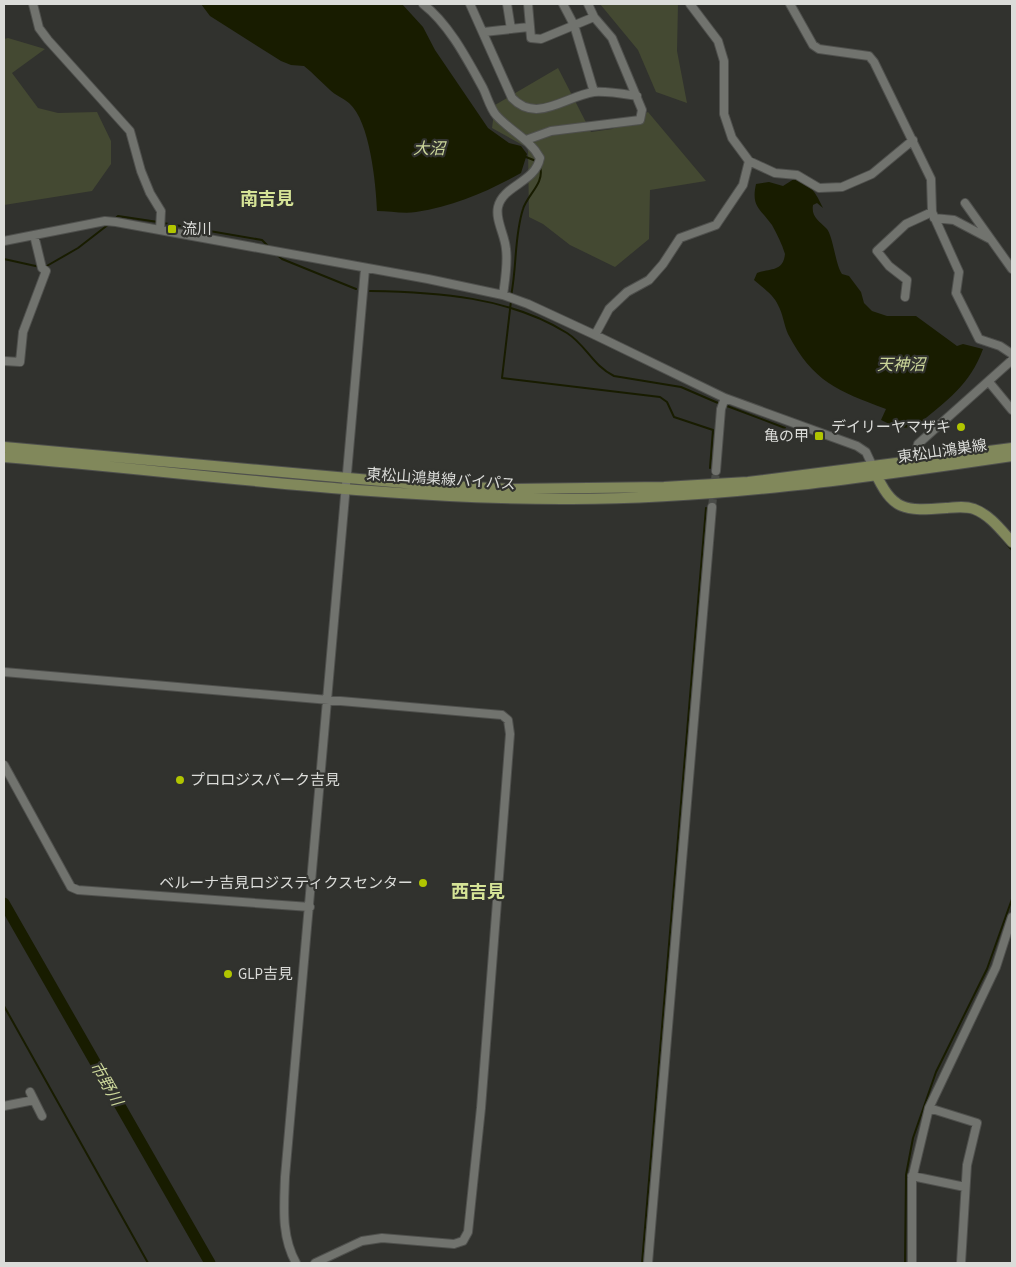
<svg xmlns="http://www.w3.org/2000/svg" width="1016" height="1267" font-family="'Source Sans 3','Noto Sans JP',sans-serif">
	<rect width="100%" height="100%" fill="#31322e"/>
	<path fill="#444932" d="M600,4H678L677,51L687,103L656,92L638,50Z
		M8,38L45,49L12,73L38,108L58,113L97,112L111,141V164L92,191L4,205V39Z
		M558,68L591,132L612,129L648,112L706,181L650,190L649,239L615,267L570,245L543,224L529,217L528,148L492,128L495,105Z"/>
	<path fill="#181c00" d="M201,4H402L423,27L435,50L488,128L509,143L521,146L527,154L521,173C488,191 455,206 416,212C404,214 389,211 377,211C376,184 370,121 349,103C343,98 335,95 330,90C321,82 313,73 304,66L291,65L281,61L210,16Z
		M794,179C811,184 816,193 823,208L817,203L813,205C811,217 819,221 826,228C833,234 835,264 842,274L849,276L861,292L864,303L872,311L887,316H916L957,346L963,344L983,349C970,385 947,400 919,424C904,431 895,427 881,420L886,409C838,391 813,382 788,334C784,325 783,314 778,305C774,295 762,287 754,280L757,273C771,268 783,272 785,254C782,244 777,234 772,225C760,208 751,207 756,184L769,182L783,186Z"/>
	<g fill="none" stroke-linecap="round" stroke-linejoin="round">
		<path stroke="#181c00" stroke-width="2" d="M526,157L536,161
			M115,219L118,216L158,222
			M163,223L262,240L269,247
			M276,254L282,259L356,289
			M4,259L40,267
			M45,267L78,248L109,224
			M370,291C437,292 510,297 567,333C586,345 593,366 614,376L681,387L718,403
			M511,296C517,267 514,237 523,209C527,195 545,183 540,167
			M511,301L502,378L660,397L667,402L674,417L713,430L710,468
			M727,406L785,428
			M1000,536L1012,550
			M4,1006L148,1263
			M642,1263L706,508
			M905,1263L906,1175L913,1138L936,1072L987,969L1012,899"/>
		<path stroke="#181c00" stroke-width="11" d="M4,903L210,1263"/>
		<path stroke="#4a4c48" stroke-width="8" stroke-dasharray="8 4" stroke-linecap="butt" d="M712,507L716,471"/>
		<g stroke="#4f504d" stroke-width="10">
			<path id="minor" d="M33,4L39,28L48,40L130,131L141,171L150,193L161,211L160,230
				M423,4C449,24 467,59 483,88C487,96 490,108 496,115C510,131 529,138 540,158C535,183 503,185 498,207C495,220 505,235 506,249C508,264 505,280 503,295
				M470,4L512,98C537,124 565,96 594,92C607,91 624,94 637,96
				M507,4L511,29
				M563,4L574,25L594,92
				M588,4L594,17
				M690,4L718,41L724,61V114L732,138L749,161L775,173L797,175L819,188L842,187L872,174L913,140
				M790,4L813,45L819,49L869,56L874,62L931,179L932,212L959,272L956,293L979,339L1000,346L1012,354
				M484,32L529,27
				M526,140L551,131L640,120L642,110L612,38L594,17L541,39L531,38L528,4
				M965,203L1012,269
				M934,218L954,220L990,239
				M4,241L105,221L116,222L428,279L503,295L528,304L595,335L725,398L857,446L866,452L873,467
				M905,297L907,280L889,266L877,251L906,224L932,212
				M595,335L609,309L627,292L649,280L663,264L680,238L716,225L743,185L749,161
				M4,361L20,362L23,332L46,271L42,268L34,235
				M989,382L1012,410
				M918,461L916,451L918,444L1012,360
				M716,471L721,409L725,398
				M4,672L502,715L508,720L510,734L481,1108L468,1232L463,1241L454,1244L382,1238L362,1241L315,1263
				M4,765L71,887L78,890L310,907
				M30,1092L42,1116
				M4,1106L34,1100
				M929,1108L977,1123L967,1165L961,1263
				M912,1176L965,1187
				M296,1263C281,1236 284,1207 285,1177L365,269
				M648,1263L712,507
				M912,1263V1179L929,1108L996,967L1012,917"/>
		</g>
		<g stroke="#4f504d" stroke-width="12">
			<path id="major" d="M4,447L415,484L512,489L664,487L748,482L1012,448
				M4,457C189,472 375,499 562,499C713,500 863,478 1012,456
				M874,470C893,512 904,511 947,508C957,507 965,506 974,509C990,515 1001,530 1012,542"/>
		</g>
		<use href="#minor" stroke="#71736e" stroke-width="8"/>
		<use href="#major" stroke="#81885b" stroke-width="10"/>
	</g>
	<g fill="#b1c500" stroke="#31322e" stroke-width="2">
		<rect x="167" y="224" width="10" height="10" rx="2.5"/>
		<circle cx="961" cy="427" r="5"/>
		<rect x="814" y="431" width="10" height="10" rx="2.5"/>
		<circle cx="180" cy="780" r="5"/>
		<circle cx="423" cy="883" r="5"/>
		<circle cx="228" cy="974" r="5"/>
	</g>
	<g text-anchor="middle" stroke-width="4.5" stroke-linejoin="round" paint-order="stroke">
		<g font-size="15" fill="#dbdcd9" stroke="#31322e" text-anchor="start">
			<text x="182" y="234">流川</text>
			<text x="951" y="432" text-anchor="end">デイリーヤマザキ</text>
			<text x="809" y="441" text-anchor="end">亀の甲</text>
			<text x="190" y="785">プロロジスパーク吉見</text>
			<text x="413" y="888" text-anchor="end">ベルーナ吉見ロジスティクスセンター</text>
			<text x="238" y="979">GLP吉見</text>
		</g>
		<g font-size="15" fill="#dbdcd9" stroke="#31322e">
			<text transform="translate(942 451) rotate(-8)" y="5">東松山鴻巣線</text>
			<text transform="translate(441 479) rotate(4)" y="5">東松山鴻巣線バイパス</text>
		</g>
		<g font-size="16" font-style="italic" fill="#ccd79a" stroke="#31322e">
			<text x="429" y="154">大沼</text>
			<text x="901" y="370">天神沼</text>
			<text transform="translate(107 1083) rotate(60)" y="6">市野川</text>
		</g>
		<g font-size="18" font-weight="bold" fill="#d5e396" stroke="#31322e">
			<text x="267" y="205">南吉見</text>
			<text x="478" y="898">西吉見</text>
		</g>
	</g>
	<rect width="1016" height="1267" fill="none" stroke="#dbdcd9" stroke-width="10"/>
</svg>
